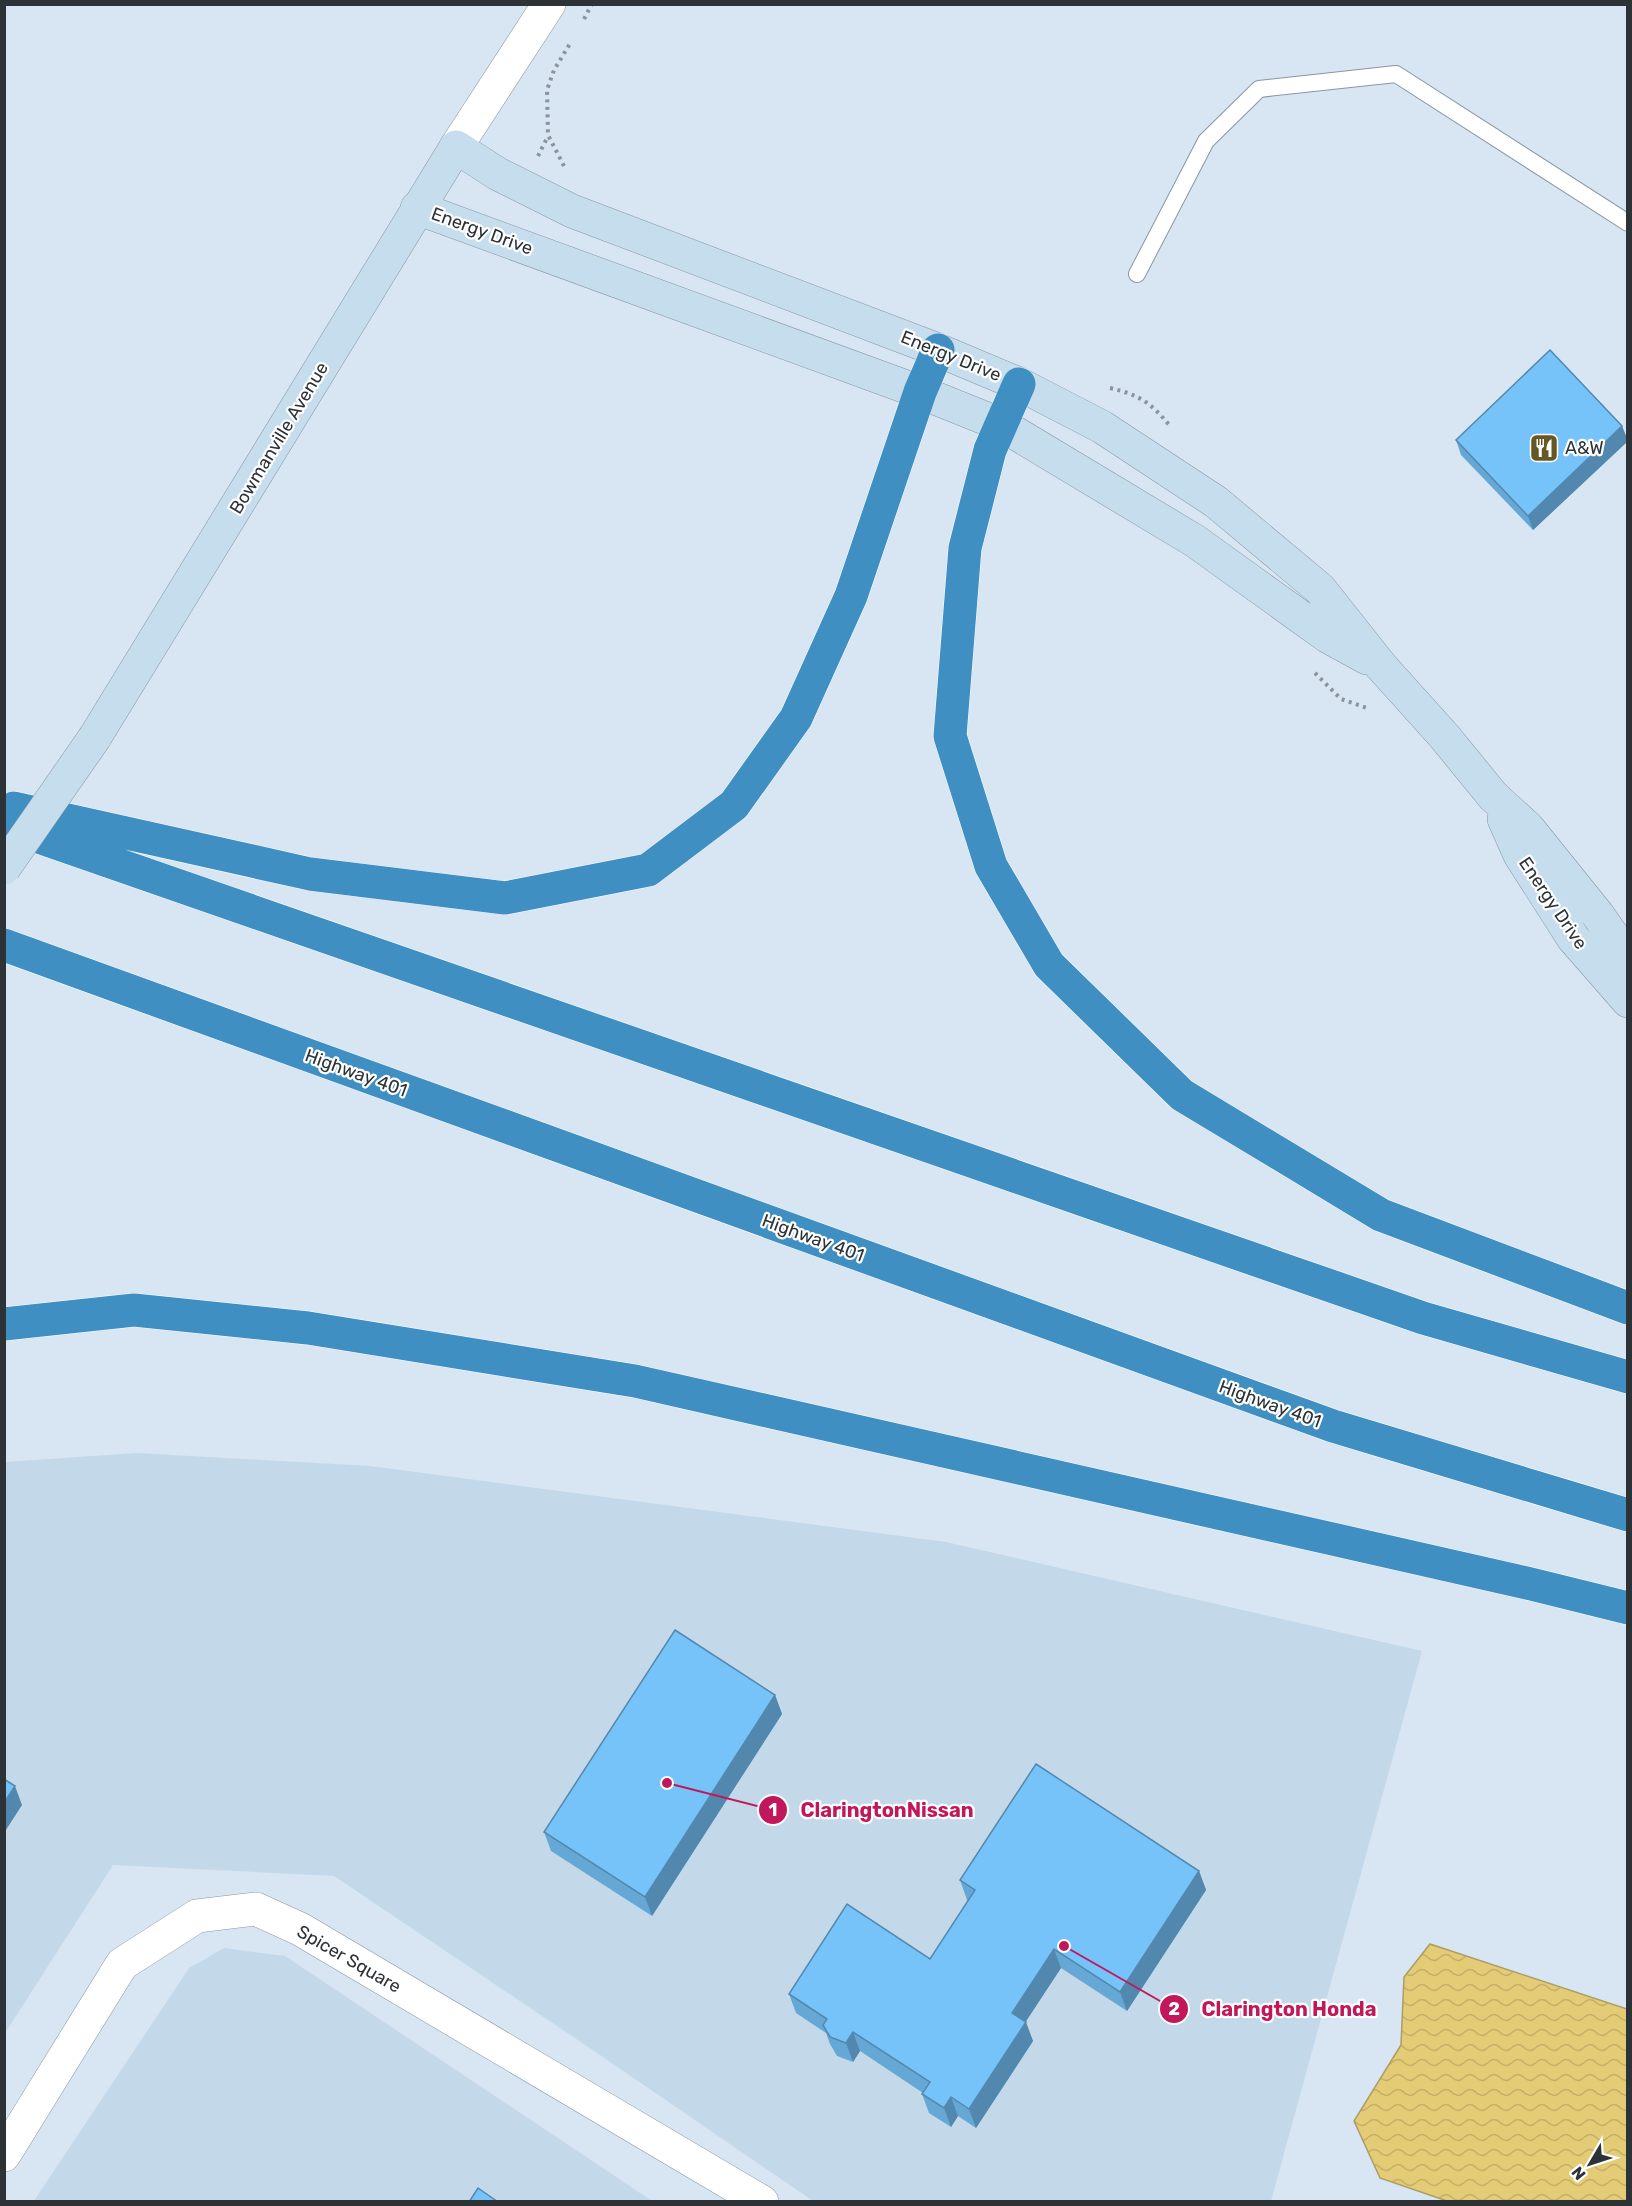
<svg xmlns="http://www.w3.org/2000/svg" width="1632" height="2206" font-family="Rubik,sans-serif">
	<defs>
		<pattern id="water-waves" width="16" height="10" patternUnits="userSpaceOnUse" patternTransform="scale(1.5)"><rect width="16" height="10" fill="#e4cb76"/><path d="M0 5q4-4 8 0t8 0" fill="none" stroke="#c4af67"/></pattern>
	</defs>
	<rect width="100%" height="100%" fill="#d7e6f2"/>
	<path fill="#c3d9e9" d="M137,1453L370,1466L946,1542L1422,1651L1271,2201H813L603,2057L334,1876L113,1865L5,2033V1462Z
		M224,1948L285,1956L652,2201L33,2202L189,1968Z"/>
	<path fill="url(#water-waves)" stroke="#ad9d63" stroke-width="1.5" d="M1430,1944L1627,2009V2201H1447L1380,2178L1354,2121L1401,2045L1404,1977Z"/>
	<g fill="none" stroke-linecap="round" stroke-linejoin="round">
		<g stroke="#8897a2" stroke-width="18">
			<path id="lane" d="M1137,274L1206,141L1259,89L1396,74L1628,223"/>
		</g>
		<g stroke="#8897a2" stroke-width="34">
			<path id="street" d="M456,147L549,4
				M4,2155L122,1964L197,1916L256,1909L300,1929L762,2202"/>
		</g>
		<g stroke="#8897a2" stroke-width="34">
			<path id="secondary" d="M417,208L920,392L1002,425L1195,541L1327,636L1367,658
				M95,737L456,147L498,174L572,211L938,350L1019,384L1102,427L1216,502L1320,589L1381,666L1444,736L1493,796L1528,828L1598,915L1628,958
				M1504,819L1520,855L1573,938L1628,1001"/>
		</g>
		<g stroke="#fff" stroke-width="34">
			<path id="highway" d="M1019,384L990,450L965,548L950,736L991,866L1049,965L1182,1095L1381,1215L1628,1308
				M14,808L310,874L505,898L648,870L734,805L796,718L851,596L920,392L938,350
				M4,825L1423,1318L1628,1377
				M4,945L1333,1426L1628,1515
				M4,1324L134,1310L308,1328L635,1381L1531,1584L1628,1608"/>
		</g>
		<path stroke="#89949c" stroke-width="4" stroke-dasharray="3 4.5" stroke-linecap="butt" d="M584,19L592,4
			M538,156L548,136
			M564,166L548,135L547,90L554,70L571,42
			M1110,388C1140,395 1151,403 1170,426
			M1315,673L1341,699L1370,709"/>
		<use href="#lane" stroke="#fff" stroke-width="16"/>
		<use href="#street" stroke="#fff" stroke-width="33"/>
		<use href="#secondary" stroke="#c5dded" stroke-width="33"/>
		<use href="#highway" stroke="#3f8fc3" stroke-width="33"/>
		<g stroke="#8897a2" stroke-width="34" stroke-linecap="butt">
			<path id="secondary-bridge" d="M4,868L95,737"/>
		</g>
		<use href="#secondary-bridge" stroke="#c5dded" stroke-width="33"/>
	</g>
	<path fill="#65a8d6" d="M1622,426L1628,441L1533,530L1461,455L1456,440Z
		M775,1695L782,1714L652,1916L551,1851L544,1832Z
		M1199,1871L1206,1890L1127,2011L1061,1968L1025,2022L1033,2041L976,2128L958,2116L951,2127L929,2113L922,2094L923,2093L860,2051L853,2062L837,2056L830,2044L826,2033L796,2013L789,1994L930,1959L968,1901L967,1900L960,1880Z"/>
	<path fill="#5388ae" d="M1622,426L1628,441L1533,530L1528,516Z
		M775,1695L782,1714L652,1916L645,1897Z
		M15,1786L22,1805L4,1833V1803Z
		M1199,1871L1206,1890L1127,2011L1120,1992Z
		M1054,1949L1061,1968L1019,2032L1012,2013Z
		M1026,2022L1033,2041L976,2128L969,2109Z
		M853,2032L860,2051L853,2062L846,2043Z
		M951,2097L958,2116L951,2127L944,2108Z"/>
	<path fill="#76c3f9" stroke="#5388ae" stroke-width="1.5" d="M1550,350L1622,426L1528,516L1456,440Z
		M675,1630L775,1695L645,1897L544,1832Z
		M1036,1764L1199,1871L1120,1992L1054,1949L1012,2013L1026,2022L969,2109L951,2097L944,2108L922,2094L930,2082L853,2032L846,2043L830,2037L823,2025L827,2019L789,1994L847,1904L930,1959L975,1890L960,1880Z
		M4,1779L15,1786L4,1803Z
		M478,2188L498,2202H469Z"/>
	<defs>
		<g id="restaurant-square" transform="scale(1.5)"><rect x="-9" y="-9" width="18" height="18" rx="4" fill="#665825" stroke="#fff"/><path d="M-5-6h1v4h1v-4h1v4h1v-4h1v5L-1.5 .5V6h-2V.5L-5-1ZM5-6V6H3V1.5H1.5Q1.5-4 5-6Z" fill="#fff"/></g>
	</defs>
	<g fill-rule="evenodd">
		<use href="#restaurant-square" x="1544" y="448"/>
	</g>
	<g text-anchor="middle" stroke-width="4.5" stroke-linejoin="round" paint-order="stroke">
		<g font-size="18" fill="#2c3236" stroke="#fff">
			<text transform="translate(482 231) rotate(20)" y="6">Energy Drive</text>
			<text transform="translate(951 356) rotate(22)" y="6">Energy Drive</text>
			<text transform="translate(279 438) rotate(-59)" y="6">Bowmanville Avenue</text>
			<text transform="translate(1553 903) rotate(56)" y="6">Energy Drive</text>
			<text transform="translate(356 1073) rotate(20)" y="6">Highway 401</text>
			<text transform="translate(813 1238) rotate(20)" y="6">Highway 401</text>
			<text transform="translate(1270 1404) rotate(20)" y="6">Highway 401</text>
			<text transform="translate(349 1959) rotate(30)" y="6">Spicer Square</text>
		</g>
		<g font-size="18" fill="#2c3236" stroke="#fff" text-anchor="start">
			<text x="1565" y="454">A&amp;W</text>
		</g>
	</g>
	<path fill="none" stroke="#c2185b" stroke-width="2" d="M667 1783L773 1810M1064 1946L1174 2009"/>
	<g fill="#c2185b" stroke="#fff" stroke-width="2">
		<circle cx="667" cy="1783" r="6"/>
		<circle cx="1064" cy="1946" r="6"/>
		<circle cx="773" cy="1810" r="15"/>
		<circle cx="1174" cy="2009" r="15"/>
	</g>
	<g font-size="18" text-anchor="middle" font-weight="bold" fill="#fff">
		<text x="773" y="1816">1</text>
		<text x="1174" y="2015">2</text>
	</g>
	<g font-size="20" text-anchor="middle" font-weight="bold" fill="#c2185b" stroke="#fff" stroke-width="4.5" stroke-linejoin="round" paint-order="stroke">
		<text x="887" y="1817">ClaringtonNissan</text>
		<text x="1289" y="2016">Clarington Honda</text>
	</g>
	<rect width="1632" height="2206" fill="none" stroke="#2c3236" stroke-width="12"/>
	<g transform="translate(1590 2164) rotate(231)" stroke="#ffffff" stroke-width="4.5" paint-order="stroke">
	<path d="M0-4.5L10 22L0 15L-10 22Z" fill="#2c3236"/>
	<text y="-9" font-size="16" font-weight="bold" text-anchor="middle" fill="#2c3236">N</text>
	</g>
</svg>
